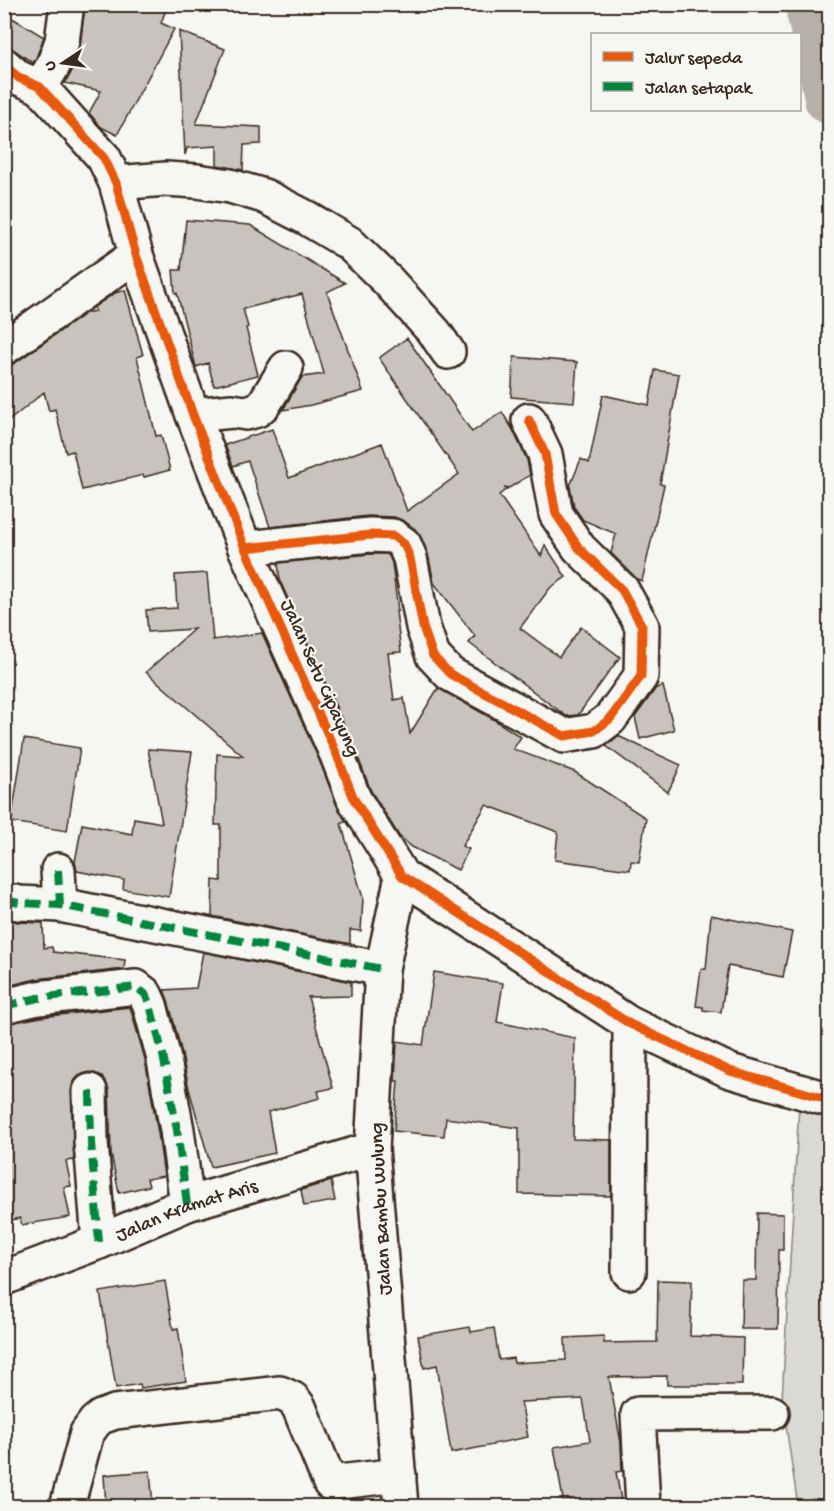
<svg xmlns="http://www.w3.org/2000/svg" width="834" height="1511" font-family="'Gochi Hand',sans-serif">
	<rect width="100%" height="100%" fill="#f6f6f2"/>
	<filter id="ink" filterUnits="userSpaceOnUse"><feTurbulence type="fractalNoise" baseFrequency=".0167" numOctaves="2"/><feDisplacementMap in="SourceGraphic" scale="12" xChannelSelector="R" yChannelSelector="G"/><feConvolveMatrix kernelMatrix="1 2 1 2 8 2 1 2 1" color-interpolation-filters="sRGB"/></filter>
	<g filter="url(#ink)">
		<path fill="#dad9d3" stroke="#8a8278" stroke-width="1.5" d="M799,1106L829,1112L830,1506H798L782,1399Z"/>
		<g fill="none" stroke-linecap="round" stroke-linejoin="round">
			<path stroke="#b6b0a9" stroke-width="52" d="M812,4V11L824,65L830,98"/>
		</g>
		<path fill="#c8c3be" stroke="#3b2a1e" stroke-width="1.5" d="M85,4H168L161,23L174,29L117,135L101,127L89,113L101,91L65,83L71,73L80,47Z
			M4,13L44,37L36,58L33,63L16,51L8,47H4Z
			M179,31L225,49L196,124L261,127V144L244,145L243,170L217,165V146L187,148L185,155Z
			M186,220L250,225L345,283L327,292L363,391L311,405L283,410L302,377L324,374L302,294L243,309L248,327L246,328L258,375L214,386L208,363L196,367L177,293H175L173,270H181Z
			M125,290L143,355L137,357L156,436L161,435L170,470L144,477L143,475L82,490L73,451L66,453L55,409L49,411L44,392L4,425V367L15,363L86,313L95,311L94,307L115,293Z
			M407,338L472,432L502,412L512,428L527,460L530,475L509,488L505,487L507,489L499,495L541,556L545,545L566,577L550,588L520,628L559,657L581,627L620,657L578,715L566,716L469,643L475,636L434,583L428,554L421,537L415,529L404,521L394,517L368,516L270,527L248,461L233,466L225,445L272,429L289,478L382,443L407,511L459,474L379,358Z
			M514,357L577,362L574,402L511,397Z
			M655,370L679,374L660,484L664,485L642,581L637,579L611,553L616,534L583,520L574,507L570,486L581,459L589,463L603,395L649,405Z
			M371,554H387L389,556L392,563L398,611H396L401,652L388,653L394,700L404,698L410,734L438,688L493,719L521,737L513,749L575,772L646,818L639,862L631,861L630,870L555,860L558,832L486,805L462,846L469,849L458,870L412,847L399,836L371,791L354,747L280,581L278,563Z
			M207,573L213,640L262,633L320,762L337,806L346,822L341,823L363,898L361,931L350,930V944L212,916L213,880L221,881V825H215L217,754L243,756L146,672L194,629L148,632L146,610L177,608L175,575Z
			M663,686L674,730L640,739L635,717L656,688Z
			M618,736L681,765L668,792L606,746Z
			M24,739L80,748L67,831L11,822Z
			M148,749L192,752L169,897L123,889L124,880L77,871L75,862L82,824L132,834L134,818L162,823Z
			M711,915L792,932L783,977L728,966L721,1012L703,1010V1007L696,1006L701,969H706Z
			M4,919L18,922L43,923L44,948L52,947L53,952L125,960L124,969L36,979L7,986L4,968Z
			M203,952L351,982V996L308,997L333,1088L318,1091L320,1098L268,1112L275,1153L211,1167L189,1089L181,1050L168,1000L164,990L196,988Z
			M434,972L503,983L497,1022L575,1038L573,1139L611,1140V1196L519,1194V1128L446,1118L444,1136L394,1131L398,1081H395L397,1041L423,1045Z
			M130,1007L145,1059L158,1133L164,1176L147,1179L149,1186L119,1193L111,1154L109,1090L106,1082L100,1075L89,1072L80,1075L73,1082L71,1091L74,1160L66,1161L71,1186L64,1187L70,1217L22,1225L20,1218L4,1222V1024L41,1017Z
			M331,1181L335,1201L304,1206L301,1190Z
			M757,1213L783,1214V1250H779L778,1329H741L742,1280H756Z
			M658,1280L692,1281L690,1336L743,1338L742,1385H667V1376L609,1377L621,1443L622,1471L616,1472L622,1506H571L570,1499L563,1500L554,1447L590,1441L583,1399L521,1402L528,1437L493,1444V1445L451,1453L437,1365L424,1368L418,1336L470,1327L471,1332L494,1328L499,1360L513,1358L514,1363L566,1360L565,1338L604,1336V1343L657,1342Z
			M165,1281L173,1329L178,1328L186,1381L141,1388L140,1384L116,1388L100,1292Z
			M150,1471L153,1506H106L104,1475Z"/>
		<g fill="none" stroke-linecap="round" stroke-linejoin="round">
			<g stroke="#3b2a1e" stroke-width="38">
				<g id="minor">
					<path d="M4,65L19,78L40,87L104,158L116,183L136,255L193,415L245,548L337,755L354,799L402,876L630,1024L730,1071L830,1100"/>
					<path d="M40,87L53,66L62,41L67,4"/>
					<path d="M116,183L166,179L197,181L230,186L264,196L305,217L349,243L388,281L435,333L448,352"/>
					<path d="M4,348L136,255"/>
					<path d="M193,415L232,411L246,413L257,410L264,404L286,368"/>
					<path d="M245,548L370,535L393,536L404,544L410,558L423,627L433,656L450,674L564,736L594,731L610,719L641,676L642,626L622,590L579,548L556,514L545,454L529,420"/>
					<path d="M58,870L60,905L382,969"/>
					<path d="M4,900L19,903L60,905"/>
					<path d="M4,1006L38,998L136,987L145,994L150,1005L163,1055L177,1130L187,1204"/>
					<path d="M90,1091L91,1142L99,1242"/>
					<path d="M629,1272L630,1024"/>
					<path id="s1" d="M4,1278L99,1242L187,1204L372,1149"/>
					<path d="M67,1506L87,1433L95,1422L101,1417L115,1412L280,1393L293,1399L299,1407L330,1483L399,1475"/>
					<path d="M401,1506L372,1149L382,969L402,876"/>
					<path d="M643,1506L638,1414L772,1413"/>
				</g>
			</g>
			<use href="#minor" stroke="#f6f6f2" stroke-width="33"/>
			<path stroke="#00873e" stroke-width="8" stroke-dasharray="15 8" stroke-linecap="butt" d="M58,870L60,905L382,969
				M4,900L19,903L60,905
				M4,1006L38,998L136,987L145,994L150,1005L163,1055L177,1130L187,1204
				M90,1091L91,1142L99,1242"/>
			<g stroke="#f6f6f2" stroke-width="13">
				<path id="cycleway" d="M4,65L19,78L40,87L104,158L116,183L136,255L193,415L245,548L337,755L354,799L402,876L630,1024L730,1071L830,1100
					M245,548L370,535L393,536L404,544L410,558L423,627L433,656L450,674L564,736L594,731L610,719L641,676L642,626L622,590L579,548L556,514L545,454L529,420"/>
			</g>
			<use href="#cycleway" stroke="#e8590c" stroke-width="9"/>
		</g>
	</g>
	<g text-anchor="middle" stroke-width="4.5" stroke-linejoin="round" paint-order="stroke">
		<g font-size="20" fill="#3b2a1e" stroke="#f6f6f2">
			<text transform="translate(322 677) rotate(66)" y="7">Jalan Setu Cipayung</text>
			<text dy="7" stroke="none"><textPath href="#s1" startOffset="195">Jalan Kramat Aris</textPath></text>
			<text transform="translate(379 1209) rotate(-93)" y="7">Jalan Bambu Wulung</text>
		</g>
	</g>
	<rect width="834" height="1511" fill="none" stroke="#f6f6f2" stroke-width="24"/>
	<rect x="12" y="12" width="810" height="1487" fill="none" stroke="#3b2a1e" stroke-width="2" filter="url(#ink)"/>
	<rect x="591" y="33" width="210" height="78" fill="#f6f6f2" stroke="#aba49d" stroke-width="1.5"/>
	<rect x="603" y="52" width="30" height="9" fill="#e8590c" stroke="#aba49d" stroke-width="1.5"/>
	<text x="645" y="63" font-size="18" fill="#3b2a1e">Jalur sepeda</text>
	<rect x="603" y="82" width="30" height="9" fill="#00873e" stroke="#aba49d" stroke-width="1.5"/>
	<text x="645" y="93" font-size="18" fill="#3b2a1e">Jalan setapak</text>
	<g transform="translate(63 63) rotate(257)" stroke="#f6f6f2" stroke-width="4.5" paint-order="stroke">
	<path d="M0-4.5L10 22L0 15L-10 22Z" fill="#3b2a1e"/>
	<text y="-9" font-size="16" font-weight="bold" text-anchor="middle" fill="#3b2a1e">U</text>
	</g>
</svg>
